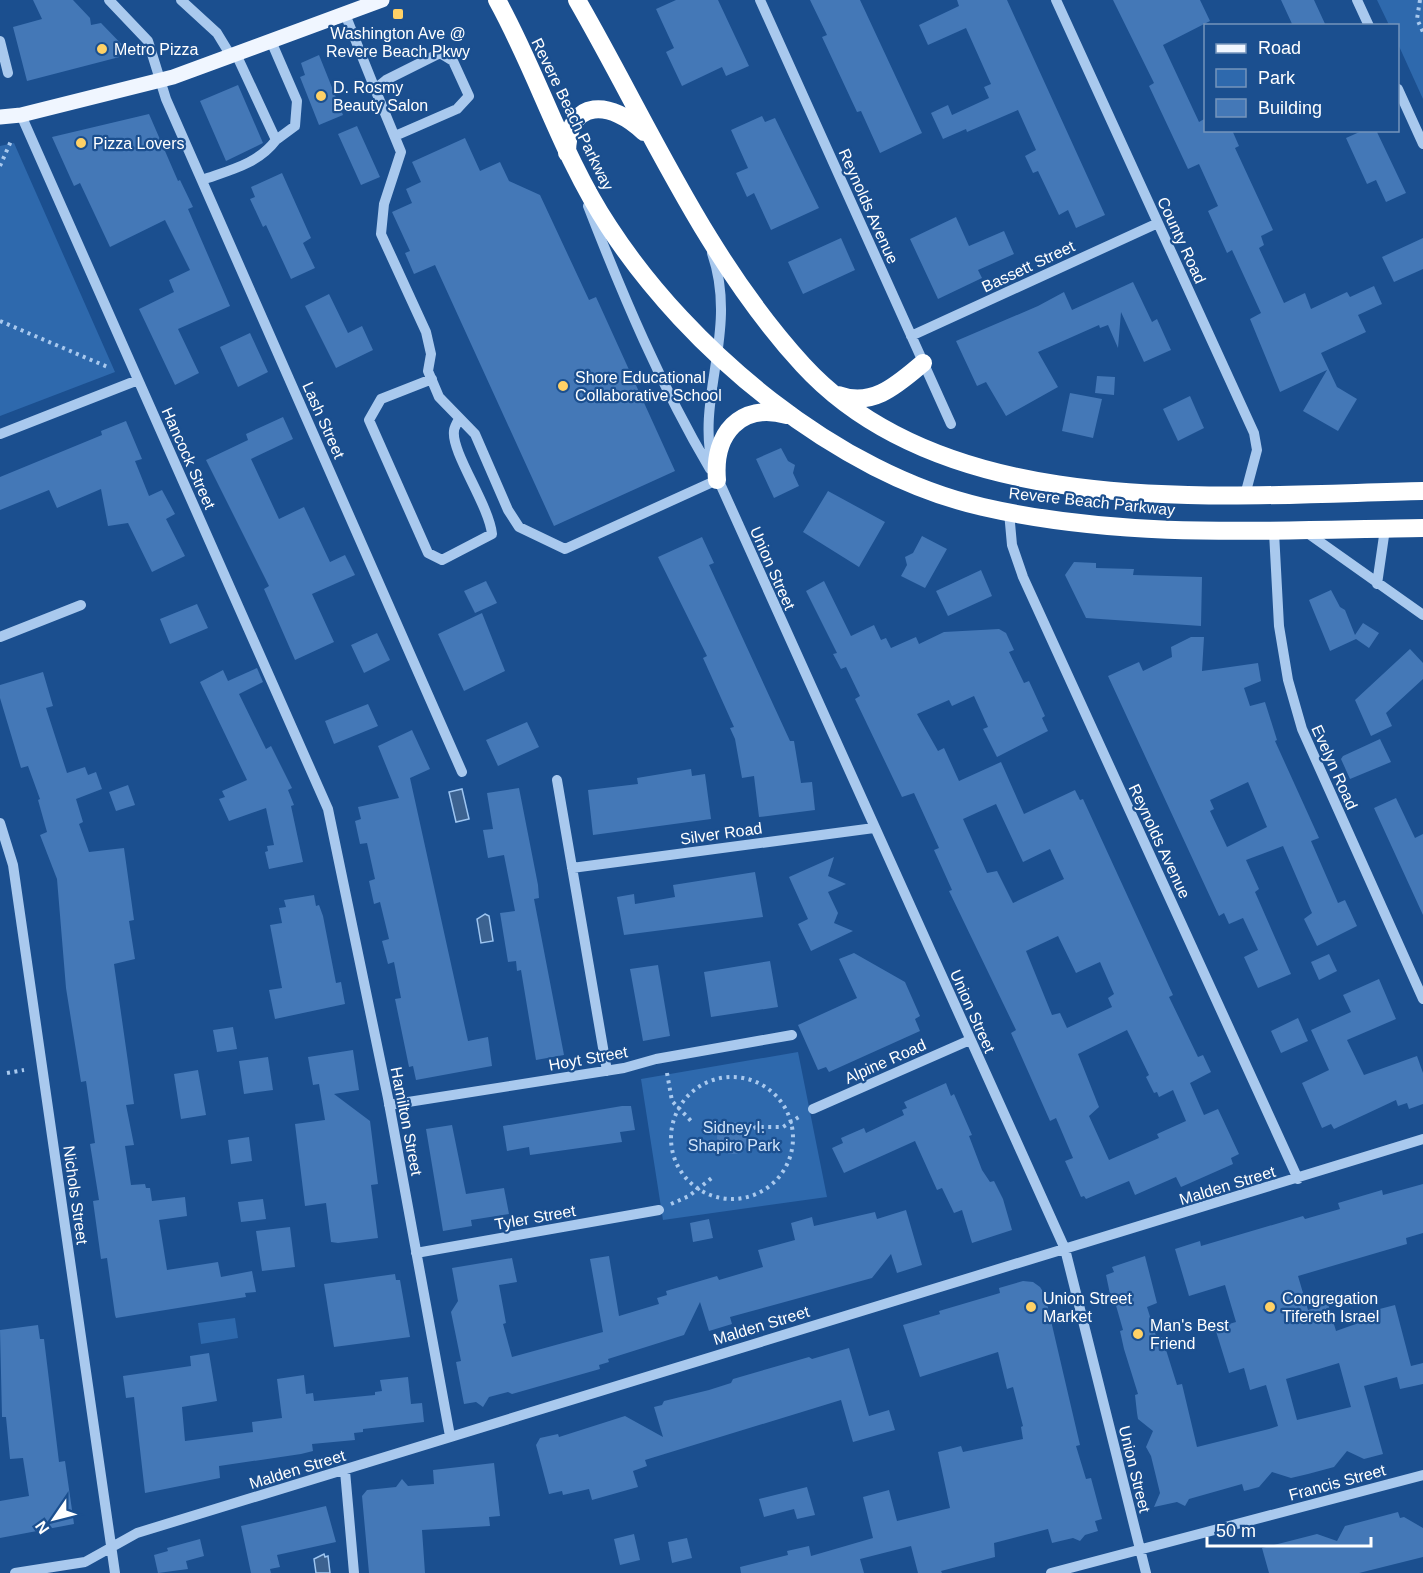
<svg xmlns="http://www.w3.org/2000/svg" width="1423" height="1573" font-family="Arial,sans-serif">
	<rect width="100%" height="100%" fill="#1b4f8f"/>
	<path fill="#2e69ad" d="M1377,0H1423V99L1398,44V26L1389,25Z
		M14,143L115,372L0,416V146Z
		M798,1052L827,1197L663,1220L641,1079Z
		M235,1318L238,1338L201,1344L198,1323Z"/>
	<path fill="#3c6290" stroke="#9cc4f0" stroke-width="1.5" d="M462,789L469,819L456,822L449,792Z
		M485,914L489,916L493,941L481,943L477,919Z
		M324,1554L325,1557L328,1556L330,1573H316L314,1559Z"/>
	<path fill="#4478b7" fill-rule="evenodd" d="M33,0H73L90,18L91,25L101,23L131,54L27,81L13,27L42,19Z
		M676,0H718L749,66L726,76L722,67L682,86L666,52L674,48L656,9Z
		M810,0H860L922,133L880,153L861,111L857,112L822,37L827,35Z
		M957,0H1007L1105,215L1076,228L1068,210L1059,215L1038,171L1033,173L1025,156L1036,150L1018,110L967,132L966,129L943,139L931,113L948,105L952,115L989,98L984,87L991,84L966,28L928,45L919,25L959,6Z
		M1113,0H1200L1210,21L1163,45L1199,122L1206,118V130H1232L1239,146L1235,148L1273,230L1261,236L1264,245L1259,248L1284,303L1305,293L1311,309L1347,292L1350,297L1374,286L1382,304L1358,315L1366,332L1321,353L1337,387L1357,399L1338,431L1303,411L1327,370L1280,392L1250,319L1261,313L1232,250L1227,253L1208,211L1218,206L1199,164L1188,169L1149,86L1154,83Z
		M1281,0H1314L1326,26H1293Z
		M319,55L343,115L319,125L300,77L305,75L301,63Z
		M238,85L263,143L226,161L200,101Z
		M149,114L178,181L180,180L193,207L188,209L230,306L178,329L199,373L175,385L139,309L174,292L169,280L190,270L165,220L110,247L80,183L74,186L52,137Z
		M762,116L765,122L775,118L819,208L771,230L754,193L747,197L736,173L748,168L731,130Z
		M357,126L380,177L361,185L338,134Z
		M1364,130H1376L1406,193L1386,202L1376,180L1367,184L1346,138Z
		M465,138L480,171L500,162L509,181L540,195L589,300L596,297L675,471L554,526L435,265L414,274L405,253L410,251L392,212L412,203L406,189L421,182L412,162Z
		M282,173L311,238L303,243L315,268L291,279L266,225L263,227L250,199L255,197L251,187Z
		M956,217L969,246L1004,231L1014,254L978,270L982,278L938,299L910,239Z
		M841,238L855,270L803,294L788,262Z
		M1423,238V269L1394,282L1382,257Z
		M1133,282L1152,322L1157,319L1171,350L1144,362L1121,312L1118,348L1108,325L1100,328L1099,325L1038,352L1058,387L1006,416L986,382L977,386L956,341L1038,306L1064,292L1072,310Z
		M329,294L348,333L362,326L373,350L336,368L305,306Z
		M250,333L268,372L238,387L220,347Z
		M1097,376L1115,377L1114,395L1095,393Z
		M1070,393L1102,399L1093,438L1062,431Z
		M1190,396L1204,428L1178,441L1163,409Z
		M283,417L293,439L251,459L279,519L304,507L330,562L345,555L355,575L312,594L334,642L295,660L264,589L269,586L206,460L248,440L246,434Z
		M126,421L142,459L135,461L149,496L162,490L175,514L166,519L185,556L152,572L128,523L108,526L101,489L57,508L49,490L0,510V477L102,435L101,431Z
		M781,448L788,461L795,465L793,473L799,486L774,498L756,459Z
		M828,491L885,522L859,567L803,532Z
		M922,536L947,549L925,588L901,576L907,565L905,557L913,553Z
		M702,537L714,563L709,565L790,741H794L801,783L812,782L815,810L759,817L754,776L742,778L735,739L730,728L734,727L703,658L707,656L658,557Z
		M1074,562L1096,563V568L1134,569L1133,575L1202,577L1201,626L1086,618L1065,575Z
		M981,570L992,596L948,616L936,591Z
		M486,581L497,603L475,613L464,591Z
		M824,581L851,636L874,625L881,640L886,638L891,648L916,637L919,644L944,632L999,629L1006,633L1014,650L1009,652L1024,683L1029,681L1045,716L1042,718L1048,731L997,757L983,729L988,727L974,696L952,706L949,700L917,714L938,751L944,748L959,781L1001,762L1024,814L1075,790L1080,800L1083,799L1173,995L1169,997L1198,1057L1203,1055L1211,1072L1190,1083L1204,1115L1218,1109L1239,1154L1231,1158L1233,1164L1181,1187L1176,1177L1135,1195L1129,1181L1086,1199L1084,1196L1081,1197L1065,1161L1073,1158L1056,1118L1050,1121L1011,1033L1016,1030L949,891L952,890L934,850L939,848L914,793L902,797L855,699L860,696L846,667L841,669L833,654L837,653L806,591ZM996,804L1023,862L1050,849L1064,879L1013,903L997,871L987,873L963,819ZM1058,936L1076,973L1100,962L1114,994L1108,998L1112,1007L1067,1028L1060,1013L1052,1015L1026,951ZM1127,1030L1149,1075L1146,1077L1154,1093L1157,1092L1159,1097L1173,1090L1186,1121L1157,1134L1159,1138L1109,1160L1089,1116L1099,1107L1078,1054Z
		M1331,590L1340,607L1345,610L1355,635L1363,623L1379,633L1369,648L1356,639L1330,651L1309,600Z
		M197,604L208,628L170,644L160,619Z
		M482,613L505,671L464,691L438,634Z
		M377,633L390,660L364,673L351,645Z
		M1191,637H1204L1202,671L1258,663L1261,681L1244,688L1250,706L1265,702L1277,740L1275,741L1319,838L1311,841L1338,903L1345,900L1357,926L1317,946L1304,919L1312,913L1283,846L1246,860L1259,889L1255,892L1291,974L1258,988L1244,957L1258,950L1243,918L1229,924L1224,913L1219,916L1108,676L1139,662L1143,671L1172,657L1171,647ZM1248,782L1267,827L1227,847L1210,811L1214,809L1210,800Z
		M1410,649L1423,663V679L1386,713L1392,726L1371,736L1355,700Z
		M257,668L263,682L239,694L266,749L271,746L292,788L288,790L294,805L291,806L303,862L269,869L265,852L268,851L267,846L274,845L266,808L229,821L219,799L225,797L222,791L247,780L200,682L223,670L228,681Z
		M43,672L53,706L46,708L67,773L85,767L88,775L96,772L102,789L76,799L83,822L79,824L89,852L124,848L134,920L129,921L135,959L114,964L134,1104L126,1105L134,1145L125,1146L131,1185L145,1184L146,1188H150L152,1201L185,1197L187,1216L159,1220L167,1270L218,1262L221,1277L252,1271L256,1292L245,1293L246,1297L116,1318L115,1315L107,1258L101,1259L93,1201L99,1200L90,1144L95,1143L86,1081L81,1082L66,988L57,879L40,835L47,832L38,800L40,799L28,766L21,768L0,698V685Z
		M368,704L378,726L334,744L325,721Z
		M527,722L539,747L498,766L486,740Z
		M412,730L430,769L410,778L468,1041L488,1037L492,1066L416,1080L413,1066L409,1067L395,999L401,998L394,962L388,964L382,941L389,939L380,902L374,904L369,881L375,879L367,843L360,844L355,821L361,819L358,807L399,798L378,746Z
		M1380,739L1391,762L1350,779L1341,759L1343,756Z
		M691,769L692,776L705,774L711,819L593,835L588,790L638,784L637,778Z
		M128,785L135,805L116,811L109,792Z
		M519,788L538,885L539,898L534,899L564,1055L536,1060L521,970L517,971L516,961L508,962L500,913L515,911L504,855L488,858L483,830L493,829L487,793Z
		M1396,798L1415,838L1423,834V915L1374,808Z
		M834,857L828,876L846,884L828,892L838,913L834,923L853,931L811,951L798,924L808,919L789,877Z
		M755,872L763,917L624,935L617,897L634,894L635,904L675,897L673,885Z
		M314,895L316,906L319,905L323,916L336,983L341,982L345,1004L275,1019L269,990L282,988L270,925L282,923L279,908L286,907L284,900Z
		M854,953L905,982L920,1016L915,1019L920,1031L829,1072L826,1067L818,1070L798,1025L857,998L839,959Z
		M1329,954L1337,971L1319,980L1311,962Z
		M770,961L778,1007L711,1017L704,972Z
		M658,965L670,1036L643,1041L630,969Z
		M1379,979L1396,1019L1347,1040L1364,1075L1417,1056L1423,1073V1104L1409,1109L1407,1103L1398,1106L1396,1100L1334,1129L1331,1124L1322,1128L1302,1083L1329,1070L1311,1030L1351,1012L1343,995Z
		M1298,1018L1308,1041L1281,1053L1271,1031Z
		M233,1027L237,1049L217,1052L213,1030Z
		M353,1050L359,1090L334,1094L370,1121L378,1184L371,1185L378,1238L338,1243L331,1242L326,1203L305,1206L295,1124L325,1120L319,1084L313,1085L308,1057Z
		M268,1057L273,1090L244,1094L239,1061Z
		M198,1070L206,1115L181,1119L174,1074Z
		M946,1083L951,1096L954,1094L972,1135L969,1136L982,1170L990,1182L994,1181L1003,1199L1012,1230L972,1243L962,1210L954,1213L942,1188L937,1190L915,1141L844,1173L832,1148L843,1143L841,1138L864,1128L866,1133L904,1115L902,1110L907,1108L904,1102Z
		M622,1106H631L635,1130L620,1132L622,1142L530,1155L529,1147L507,1151L503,1126Z
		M717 1138a16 16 0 1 1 32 0a16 16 0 1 1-32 0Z
		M452,1125L466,1194L504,1188L509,1214L471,1220L472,1226L443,1231L426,1129Z
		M249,1137L252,1161L231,1164L228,1140Z
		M1423,1184V1233L1406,1238L1407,1244L1298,1276L1308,1310L1328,1304L1336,1331L1370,1319L1368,1312L1395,1305L1411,1366L1423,1363V1384L1400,1389L1397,1377L1364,1386L1383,1454L1364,1459L1347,1451L1334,1467L1308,1474L1291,1478L1272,1472L1259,1487L1244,1491L1242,1484L1189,1499L1185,1506L1177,1502L1154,1507L1160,1493L1151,1456L1146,1447L1153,1431L1138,1419L1137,1413L1135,1395L1138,1394L1124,1349L1120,1331L1123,1330L1115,1302L1111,1299L1106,1275L1114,1272L1112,1267L1145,1256L1157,1303L1147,1307L1157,1339L1162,1337L1177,1385L1182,1384L1197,1447L1269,1429L1278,1426L1266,1385L1250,1390L1244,1368L1229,1373L1215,1328L1236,1322L1225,1285L1189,1296L1175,1249L1200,1241L1201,1246L1303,1216L1305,1219L1340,1209L1338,1203L1382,1190L1383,1195ZM1339,1363L1351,1407L1297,1420L1286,1379Z
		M263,1199L266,1219L241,1222L238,1202Z
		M906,1210L922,1265L897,1273L891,1254L872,1278L730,1317L732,1324L709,1331L700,1302L684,1335L608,1359L609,1362L599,1365L600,1369L512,1394L508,1392L489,1397L483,1407L476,1402L464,1404L456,1362L461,1361L451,1312L458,1301L452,1268L512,1258L517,1282L499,1285L506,1323L503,1324L512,1357L603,1332L590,1259L609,1256L619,1316L659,1304L657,1298L667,1295L666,1291L717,1276L719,1280L763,1267L758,1250L795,1240L791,1223L812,1217L814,1226L875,1212L877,1219Z
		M709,1219L713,1238L693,1242L690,1223Z
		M290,1227L295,1267L262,1271L256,1231Z
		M395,1274L396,1280H400L410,1337L334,1347L324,1284Z
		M1023,1281L1033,1282L1040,1287L1045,1295L1080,1445L1076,1446L1086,1479L1091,1478L1102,1519L1095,1521L1098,1531L1085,1535L1080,1541L1073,1538L1052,1543L1048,1529L994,1543L995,1557L941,1571L942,1573H918L911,1546L860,1559L864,1573H741L740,1567L788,1555L787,1551L809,1546L811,1556L873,1538L863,1497L889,1490L897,1521L950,1508L938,1452L961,1446L963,1452L1023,1439L1021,1427L1023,1426L1013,1387L1007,1389L998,1352L920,1377L903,1325L940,1314L939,1311L1000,1293L999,1288Z
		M38,1325L40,1339H44L59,1462L65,1461L74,1524L0,1538V1501L29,1496L23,1458L10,1459L6,1417H2L0,1330Z
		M849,1348L869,1416L889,1410L895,1430L853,1442L841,1400L645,1460L647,1466L633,1471L638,1487L592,1500L589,1489L563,1495L562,1491L549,1494L536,1445L540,1438L558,1434L559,1437L625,1416L663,1437L654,1407L662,1405L664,1401L709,1390L731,1383L733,1379L809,1357L812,1359Z
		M209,1353L217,1401L182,1407L185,1441L253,1432L252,1422L282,1418L277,1379L304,1375L306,1394L313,1393L314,1401L375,1395V1392L382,1391L380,1380L408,1377L411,1404L422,1403L424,1422L363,1429V1432L354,1433L355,1440L312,1444L313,1451L301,1454L219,1466L220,1478L145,1493L134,1397L126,1398L123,1376L191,1366L190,1356Z
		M494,1463L500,1516L489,1517L490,1526L422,1530L425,1573H369L362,1496L367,1490L396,1487L402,1479L408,1486L434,1484L433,1470Z
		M807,1487L815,1515L797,1519L794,1509L764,1517L759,1499Z
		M326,1506L336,1542L277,1555L280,1567L270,1569L271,1573H251L241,1526Z
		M1398,1512L1400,1518L1404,1517L1423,1528V1557L1359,1573H1269L1262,1548L1317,1534L1337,1541L1345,1526Z
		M634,1534L640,1560L620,1565L614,1539Z
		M687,1538L692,1558L672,1563L668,1542Z
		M200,1539L204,1556L186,1561L188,1569L158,1573L154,1555L168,1551L167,1548Z"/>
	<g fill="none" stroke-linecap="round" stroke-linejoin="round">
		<path stroke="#a9c9ee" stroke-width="4" stroke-dasharray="3 4.5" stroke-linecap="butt" d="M1420,0L1417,19L1423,32
			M0,166L11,141
			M0,321L110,368
			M7,1073L24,1070
			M667,1073L672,1101L693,1123
			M671 1138a61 61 0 1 1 122 0a61 61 0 1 1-122 0Z
			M747,1132L756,1127H783L802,1115
			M671,1204L689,1196L713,1177"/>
		<path stroke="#a9c9ee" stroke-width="10" d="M109,0L148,41L166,99L462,772
			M181,0L217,33L231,56
			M760,0L951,424
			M1056,0L1254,433L1257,450L1245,495
			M1357,0L1369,26
			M345,14L375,89
			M0,41L8,73
			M271,41L297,101L295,126L276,140
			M1398,89L1423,144
			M21,115L328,809L388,1098L450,1436
			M395,136L457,109L469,96L453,61L440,53L386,80L375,89L401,152L384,204L381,234L426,332L431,354L428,371L439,397L475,434L508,510L519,527L565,549L717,480
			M202,180C230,170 258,164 276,140L236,54
			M588,206C623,296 661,386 710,469
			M712,253C739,331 695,397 713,468L1065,1249L1146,1573
			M911,336L1158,223
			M432,379L381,399L369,420L428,553L442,560L492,534C489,505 451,452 454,431C454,427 458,422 459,418
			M0,434L138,380
			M1009,512L1012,545L1023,577L1298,1179
			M1274,532L1279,626L1288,680L1302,729L1423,999
			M1306,532L1423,615
			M1377,584L1385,529
			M0,637L81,605
			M557,780L607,1071
			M0,823L13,865L115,1573
			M572,868L874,828
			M389,1105L624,1068L656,1059L792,1035
			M813,1109L970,1040
			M416,1253L659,1210
			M345,1471L354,1573
			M15,1573L85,1562L137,1533L1423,1139
			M1051,1573L1423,1475"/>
		<path stroke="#f0f6ff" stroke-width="15" d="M0,117L21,115L173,77L382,0"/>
		<path stroke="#fff" stroke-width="18" d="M497,0C538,74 562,156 609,227C689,350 837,474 983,507C1127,540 1276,530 1423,528
			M577,0C648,123 705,258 803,365C949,524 1227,495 1423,491
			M567,153C568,96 612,101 644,132
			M838,395C873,408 898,384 923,363
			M717,480C713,434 740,402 787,415"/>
	</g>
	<g fill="#ffd166" stroke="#1b4f8f" stroke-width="2">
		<rect x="392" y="8" width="12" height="12" rx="3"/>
		<circle cx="102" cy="49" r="6"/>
		<circle cx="321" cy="96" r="6"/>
		<circle cx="81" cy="143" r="6"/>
		<circle cx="563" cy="386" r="6"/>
		<circle cx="1031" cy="1307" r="6"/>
		<circle cx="1270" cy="1307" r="6"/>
		<circle cx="1138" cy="1334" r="6"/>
	</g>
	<g text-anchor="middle" stroke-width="4.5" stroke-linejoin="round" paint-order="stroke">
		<g font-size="16" fill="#fff" stroke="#1b4f8f" text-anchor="start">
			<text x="398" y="39" text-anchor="middle">Washington Ave @<tspan x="398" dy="18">Revere Beach Pkwy</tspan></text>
			<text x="114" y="55">Metro Pizza</text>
			<text x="333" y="93">D. Rosmy<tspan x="333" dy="18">Beauty Salon</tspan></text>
			<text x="93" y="149">Pizza Lovers</text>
			<text x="575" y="383">Shore Educational<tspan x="575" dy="18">Collaborative School</tspan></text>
			<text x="1043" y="1304">Union Street<tspan x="1043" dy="18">Market</tspan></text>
			<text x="1282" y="1304">Congregation<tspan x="1282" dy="18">Tifereth Israel</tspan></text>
			<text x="1150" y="1331">Man's Best<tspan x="1150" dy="18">Friend</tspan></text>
		</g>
		<g font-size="16" fill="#fff" stroke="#1b4f8f">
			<text transform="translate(573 114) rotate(64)" y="6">Revere Beach Parkway</text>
			<text transform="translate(869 206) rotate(66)" y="6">Reynolds Avenue</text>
			<text transform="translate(1182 240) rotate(65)" y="6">County Road</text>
			<text transform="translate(1028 266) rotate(-25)" y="6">Bassett Street</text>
			<text transform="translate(324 420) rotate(66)" y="6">Lash Street</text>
			<text transform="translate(189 458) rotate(66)" y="6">Hancock Street</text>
			<text transform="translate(1092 501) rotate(6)" y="6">Revere Beach Parkway</text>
			<text transform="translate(773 568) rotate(66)" y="6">Union Street</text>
			<text transform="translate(1335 767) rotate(66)" y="6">Evelyn Road</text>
			<text transform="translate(721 833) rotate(-8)" y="6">Silver Road</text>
			<text transform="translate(1160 841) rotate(65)" y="6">Reynolds Avenue</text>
			<text transform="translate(973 1011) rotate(66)" y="6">Union Street</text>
			<text transform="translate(588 1058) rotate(-10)" y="6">Hoyt Street</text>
			<text transform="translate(885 1061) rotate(-24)" y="6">Alpine Road</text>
			<text transform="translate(407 1121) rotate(79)" y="6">Hamilton Street</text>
			<text transform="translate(1227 1185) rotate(-17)" y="6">Malden Street</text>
			<text transform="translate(76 1195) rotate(82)" y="6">Nichols Street</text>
			<text transform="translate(535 1217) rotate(-10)" y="6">Tyler Street</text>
			<text transform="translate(761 1325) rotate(-17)" y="6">Malden Street</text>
			<text transform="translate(297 1469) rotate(-17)" y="6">Malden Street</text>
			<text transform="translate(1135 1469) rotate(76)" y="6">Union Street</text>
			<text transform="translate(1337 1482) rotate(-15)" y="6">Francis Street</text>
		</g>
		<g font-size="16" fill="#cfe3fa" stroke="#1b4f8f">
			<text x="734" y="1133">Sidney I.<tspan x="734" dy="18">Shapiro Park</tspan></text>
		</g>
	</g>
	<rect x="1204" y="24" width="195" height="108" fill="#1b4f8f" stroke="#7695bc" stroke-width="1.5"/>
	<rect x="1216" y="44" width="30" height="9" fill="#f0f6ff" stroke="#7695bc" stroke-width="1.5"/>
	<text x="1258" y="54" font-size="18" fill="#ffffff">Road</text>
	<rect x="1216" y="69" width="30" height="18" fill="#2e69ad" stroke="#7695bc" stroke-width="1.5"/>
	<text x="1258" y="84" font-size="18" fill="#ffffff">Park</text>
	<rect x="1216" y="99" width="30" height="18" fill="#4478b7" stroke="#7695bc" stroke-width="1.5"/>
	<text x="1258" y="114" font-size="18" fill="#ffffff">Building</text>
	<g transform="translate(54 1519) rotate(235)" stroke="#1b4f8f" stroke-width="4.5" paint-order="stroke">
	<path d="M0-4.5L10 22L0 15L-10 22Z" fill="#ffffff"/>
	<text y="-9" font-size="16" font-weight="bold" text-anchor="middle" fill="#ffffff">N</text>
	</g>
	<path d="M1207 1537v9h164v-9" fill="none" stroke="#ffffff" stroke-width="3"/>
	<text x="1216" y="1537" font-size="18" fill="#ffffff" stroke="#1b4f8f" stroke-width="4.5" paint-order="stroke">50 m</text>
</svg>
